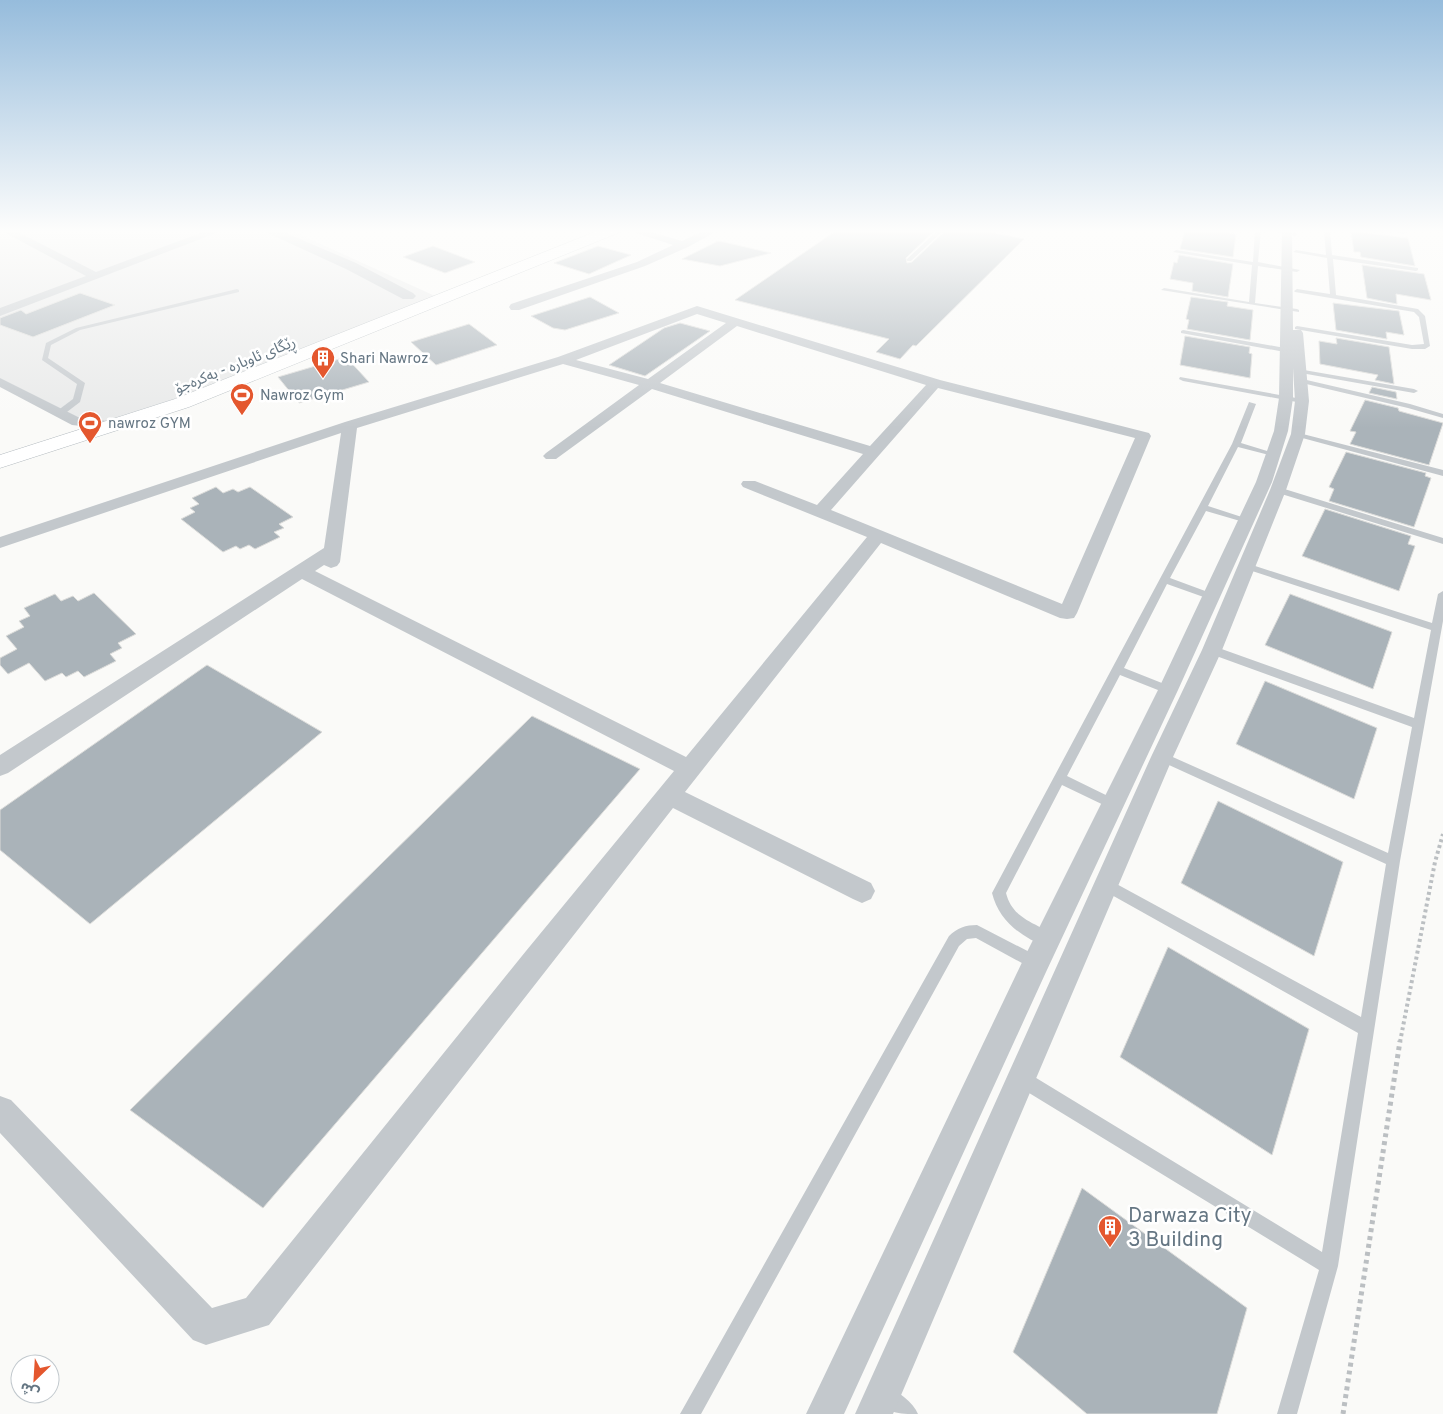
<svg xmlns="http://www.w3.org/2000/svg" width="1443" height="1414" font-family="Overpass,'Noto Sans Arabic',sans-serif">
	<rect width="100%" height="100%" fill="#fafaf8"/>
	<path fill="#e8e9e9" d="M0,230H290L435,296L174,399L85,427L0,383Z"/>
	<path fill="#aab3b9" stroke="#dcdcda" d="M837,230H935L906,258L907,263L912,262L946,230H980L1024,239L916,346L913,345L900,359L876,352L889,339L735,300Z
		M1185,230H1214L1236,234L1233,257L1180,249Z
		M1351,231L1408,238L1415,266L1361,257L1360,252H1354Z
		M718,241L724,242L771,253L720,266L682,259Z
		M433,246L475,262L445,273L403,257Z
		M598,246L631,255L589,274L554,263Z
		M1179,255L1233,264L1228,297L1192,291L1193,283L1170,279L1174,262L1177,263Z
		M1362,265L1424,274L1431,300L1396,294L1397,304L1367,298Z
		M80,293L115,305L33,337L0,325V318L21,310L26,314Z
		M590,297L619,313L565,330L553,328L531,316Z
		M1191,297L1228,302L1227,306L1253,310L1250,340L1187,329L1189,320L1186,319Z
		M1333,303L1399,311L1404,335L1386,332L1387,339L1336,330Z
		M680,323L710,331L645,376L609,365L664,328Z
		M469,324L497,345L436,365L411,342Z
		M1185,336L1250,347L1249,353L1252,354L1250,378L1180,365Z
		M1336,338L1389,347L1394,384L1375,380L1378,375L1320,364L1319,341L1337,344Z
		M346,357L369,382L299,403L278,377Z
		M1372,387L1396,392L1397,399L1369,393Z
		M1365,400L1398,408L1399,411L1443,423L1429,465L1350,444L1356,432L1350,431Z
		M1346,452L1426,473L1425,476L1431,478L1414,527L1329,501L1334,489L1329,487Z
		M216,487L223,493L233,489L238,492L250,487L293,517L279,524L284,528L274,532L280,537L255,549L249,545L240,549L236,546L223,552L181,519L195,512L190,508L199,504L192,498Z
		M1325,509L1411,536L1408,544L1415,546L1399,591L1302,556Z
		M94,593L136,634L118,643L122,648L110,654L116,661L84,677L78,671L66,677L62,673L45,681L29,663L8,674L0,665V658L17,649L6,636L24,627L19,621L30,616L24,608L55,594L61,601L73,596L78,601Z
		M1290,594L1392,632L1373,689L1265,645Z
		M207,665L322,732L90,924L0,850V810Z
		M1265,681L1377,728L1354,799L1236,744Z
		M532,716L640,769L263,1208L130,1110Z
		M1218,801L1343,862L1314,956L1181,883Z
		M1168,947L1309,1029L1272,1155L1120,1057Z
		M1082,1188L1247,1308L1217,1414H1087L1013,1352Z"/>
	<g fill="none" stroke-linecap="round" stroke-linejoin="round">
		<g stroke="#b3babf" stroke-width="1">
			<path id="secondary" d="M600,230H619L618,233L189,407L0,468V455L175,399Z"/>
		</g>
		<path stroke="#bbbfc2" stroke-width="4" stroke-dasharray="3 3" stroke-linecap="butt" d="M1400,1042L1435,862L1443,834"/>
		<path stroke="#bbbfc2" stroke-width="5" stroke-dasharray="4 4" stroke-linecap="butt" d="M1343,1414L1400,1041"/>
		<path fill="#c3c8cc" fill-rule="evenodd" d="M938,230H944L911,261H907V259Z
			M1255,230H1261L1258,262L1300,270L1297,272L1258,266L1255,303L1297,309L1299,310V312L1161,290L1164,288L1249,302L1252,265L1173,252L1176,250L1253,262Z
			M1270,230H1284L1298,234L1295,236Z
			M1324,230H1330L1332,255L1418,268V270L1416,271L1333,259L1336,295L1418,309L1425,316L1430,346L1425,349H1412L1295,329V327L1297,326L1412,345L1424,344L1419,317L1414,312L1295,292L1294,291L1297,289L1330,294L1327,258L1293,252L1296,250L1326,255Z
			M1386,230H1403L1406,232L1403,234Z
			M237,289L239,290V292L80,330L51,345L48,358L85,383L80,402L63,415H57V411L73,399L77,384L42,360L46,343L76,328Z
			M1183,330L1285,348L1288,350L1285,352L1181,333V331Z
			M1298,369L1414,389L1418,391L1414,393L1301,373H1298Z
			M1180,377L1302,399L1306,401L1302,403L1183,381L1179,379Z
			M1298,378L1410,404L1443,414V418L1408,408L1298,382Z
			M1249,402L1256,404L1241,443L1277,454L1273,456L1238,447L1208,506L1251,520L1247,523L1206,511L1170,578L1216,595L1217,597L1212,600L1167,584L1124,668L1172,687L1174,690L1168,694L1120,675L1067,776L1116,800L1118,804L1116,808L1112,809L1062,785L1006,893C1014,925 1047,923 1054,940L1052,945L1047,947C1021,937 999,921 992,893L1232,444Z
			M1295,432L1443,470V476L1295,436Z
			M1278,487L1443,538V544L1275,492L1274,490Z
			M1246,563L1432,623L1438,594L1443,591V621L1400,861L1338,1266L1297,1414H1277L1319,1270L1016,1085L1014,1079L1016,1073L1022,1071L1028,1073L1322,1252L1358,1033L1101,889L1099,885L1101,881L1106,879L1111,881L1361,1017L1386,864L1158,760L1156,757L1158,754H1166L1388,853L1412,727L1208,653L1207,650L1208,647H1216L1414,718L1431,630L1243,568L1241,566Z
			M977,925L1041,958L1043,963L1041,968L1036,970L1031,968L976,938L967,939L959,946L701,1414H680L949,936C957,928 966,925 977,925Z
			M886,1386C898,1391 913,1402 918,1414C899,1414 885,1414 876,1396L879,1389Z"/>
		<path fill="#c3c8cc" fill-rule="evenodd" d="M0,230H14L96,272L208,230H224L0,316V308L86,276Z
			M627,230H645L682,241L705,230H719L688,247L645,266L519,310H511L509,307L511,304L637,262L673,245Z
			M1282,230H1292L1293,330H1301L1303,333L1309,401L1305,434L1286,490L1222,650L1173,757L893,1414H855L1151,757L1202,650L1270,490L1291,434L1295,401L1293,368V398L1288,431L1272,482L1178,690L1046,972L844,1414H806L1026,954L1158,690L1256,482L1274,431L1279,398Z
			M697,306L940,380L1149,433L1151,436L1077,613L1074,618L1067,619L1060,618L881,543L685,792L871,883L875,891L871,899L862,903L853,899L673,808L269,1325L206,1345L193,1340L0,1133V1096L11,1100L212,1308L246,1298L526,951L674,771L302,579L8,773L0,776V755L324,548L341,433L0,548V537L345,422L558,357ZM697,314L726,323L648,379L576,360ZM737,326L926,385L870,446L660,383ZM563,364L639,385L546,453L543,456L546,459H556L652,389L863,454L817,505L755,481H743L741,484L743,487L867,537L686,757L315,571L324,565L331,568L337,566L340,562L357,428ZM938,388L1135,438L1062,604L831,510Z
			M0,378L80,418L117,422L122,423L124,426L122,429L117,430L72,425L0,387Z"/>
		<path fill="#c3c8cc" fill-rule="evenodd" d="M261,230H279L356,263L413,293L416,296L413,299H403L346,269Z"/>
		<use href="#secondary" fill="#fff" fill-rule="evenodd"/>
	</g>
	<linearGradient id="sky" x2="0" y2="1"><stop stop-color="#96bcdc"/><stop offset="0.54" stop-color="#fdfdfc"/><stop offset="1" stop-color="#fdfdfc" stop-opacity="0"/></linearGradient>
	<rect width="1443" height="428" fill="url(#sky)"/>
	<defs>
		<g id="building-pin" transform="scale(1.25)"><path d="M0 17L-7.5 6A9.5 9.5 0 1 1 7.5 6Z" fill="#e4572e" stroke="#fff"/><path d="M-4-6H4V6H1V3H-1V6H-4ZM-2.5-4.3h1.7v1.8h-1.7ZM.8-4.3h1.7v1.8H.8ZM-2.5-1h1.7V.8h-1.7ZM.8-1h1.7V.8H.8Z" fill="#fff"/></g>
		<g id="stadium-pin" transform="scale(1.25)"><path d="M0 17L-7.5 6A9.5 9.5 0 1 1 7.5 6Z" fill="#e4572e" stroke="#fff"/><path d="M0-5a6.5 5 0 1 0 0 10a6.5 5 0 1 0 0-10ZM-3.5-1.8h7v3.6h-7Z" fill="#fff"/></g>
	</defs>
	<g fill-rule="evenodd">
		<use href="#building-pin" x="323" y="358"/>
		<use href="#stadium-pin" x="242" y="395"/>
		<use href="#stadium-pin" x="90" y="423"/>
		<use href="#building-pin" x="1110" y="1227"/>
	</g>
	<g text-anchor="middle" stroke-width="5" stroke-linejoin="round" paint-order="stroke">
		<g font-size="15" fill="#657683" stroke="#fff" text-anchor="start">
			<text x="340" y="363">Shari Nawroz</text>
			<text x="260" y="400">Nawroz Gym</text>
			<text x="108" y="428">nawroz GYM</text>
		</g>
		<g font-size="15" fill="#657683" stroke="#fff">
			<text transform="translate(235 365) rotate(-22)" y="5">ڕێگای ئاوبارە - بەکرەجۆ</text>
		</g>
		<g font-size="21" fill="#657683" stroke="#fff" text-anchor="start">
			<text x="1128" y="1222">Darwaza City<tspan x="1128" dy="24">3 Building</tspan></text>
		</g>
	</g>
	<g transform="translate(35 1379) rotate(205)"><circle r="24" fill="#ffffff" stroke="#c1c8cd"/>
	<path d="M0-4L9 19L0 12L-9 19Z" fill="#e4572e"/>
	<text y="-8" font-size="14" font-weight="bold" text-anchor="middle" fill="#657683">ش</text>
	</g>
</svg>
